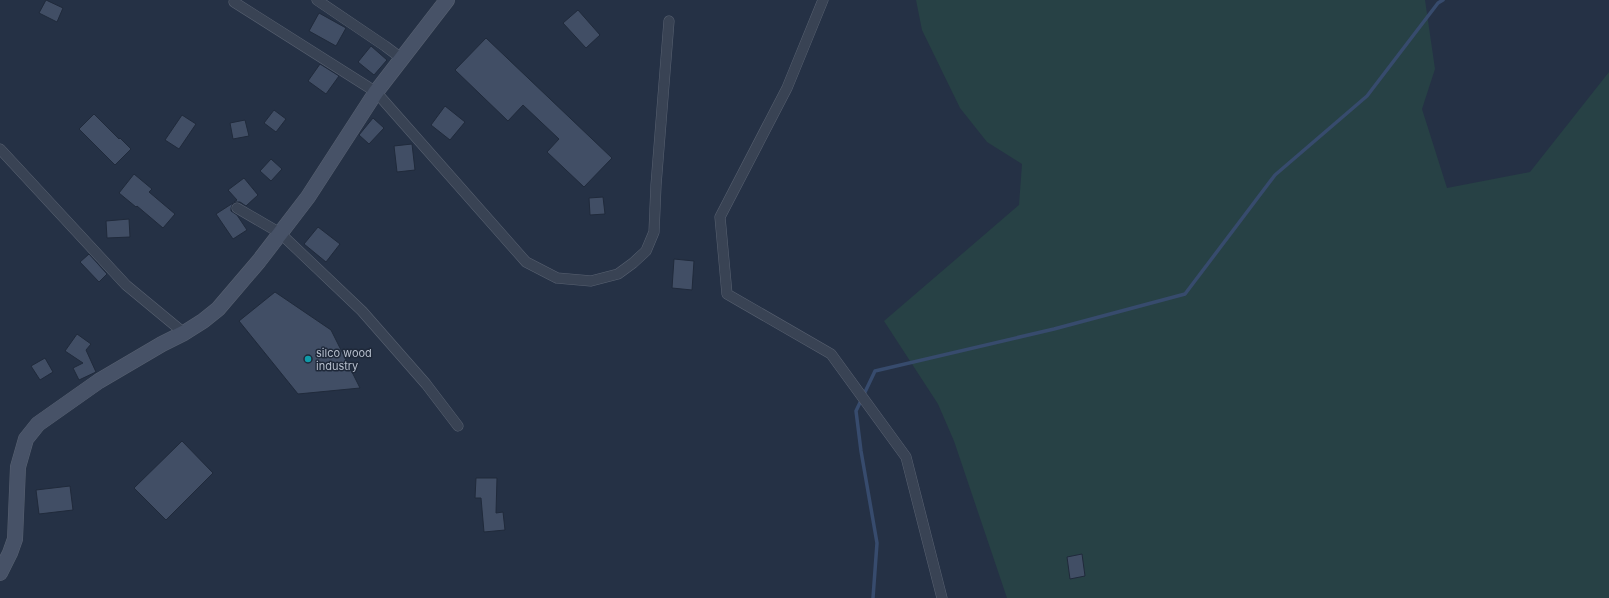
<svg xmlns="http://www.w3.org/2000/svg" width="1609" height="598" font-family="Inter,sans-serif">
	<rect width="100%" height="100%" fill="#253145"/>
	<path fill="#274145" d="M916,0H1425L1435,69L1422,109L1447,188L1530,172L1609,72V598H1007L954,441L938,404L884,321L1019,205L1022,164L987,142L960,108L922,30Z"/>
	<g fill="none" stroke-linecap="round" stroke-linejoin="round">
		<path stroke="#374b6d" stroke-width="3.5" d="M873,598L877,543L861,451L856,411L875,371L1054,329L1185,294L1275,175L1367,96L1438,3L1443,0"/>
	</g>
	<path fill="#414e65" stroke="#202a3b" d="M46,0L63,8L57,22L39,13Z
		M578,10L600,35L586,48L563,23Z
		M319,13L346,28L336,46L309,31Z
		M486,38L612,158L584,187L547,152L559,139L523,105L508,121L455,70Z
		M371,46L387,60L374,75L358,62Z
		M320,64L339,76L326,94L308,81Z
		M445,106L465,122L450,140L431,125Z
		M274,110L286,119L276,132L264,123Z
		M94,114L119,139L120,138L131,149L115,165L79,129Z
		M182,115L196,124L179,149L165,140Z
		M373,118L384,128L369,144L359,135Z
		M245,120L249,136L233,139L230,123Z
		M412,144L415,170L397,172L394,146Z
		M271,159L282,169L271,181L260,171Z
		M134,174L152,189L149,192L175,214L163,228L137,206L136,207L119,193Z
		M244,178L258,195L246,206L240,202H234L237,200L228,190Z
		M603,197L605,214L590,215L589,198Z
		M233,203L231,208V211L237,215L247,230L233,239L216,214Z
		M129,219L130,237L107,238L106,221Z
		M318,227L340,244L326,262L304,244Z
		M89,254L107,274L99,282L80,262Z
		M674,259L694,261L692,290L672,288Z
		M275,292L331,330L360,388L298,394L239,321Z
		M77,334L91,344L86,350L96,372L79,380L73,368L83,363L65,351Z
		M45,358L53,372L40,380L31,366Z
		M182,441L213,473L166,520L134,488Z
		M476,478H497L496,513L503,512L505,530L484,532L481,498H475Z
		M70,486L73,510L39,514L36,490Z
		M1082,554L1085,576L1070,579L1067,557Z"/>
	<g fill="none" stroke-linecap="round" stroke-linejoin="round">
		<g stroke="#586171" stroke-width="11">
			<path id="minor" d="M317,0L385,46L401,58
				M823,0L787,88L720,217L727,294L831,354L906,457L942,598
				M234,2L376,92L526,262L557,278L591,281L618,274L633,263L646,251L654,232L656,185L669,21
				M0,149L126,285L184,333
				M237,208L280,233L362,311L426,384L458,426"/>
		</g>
		<g stroke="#586171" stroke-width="16">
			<path id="secondary" d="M0,573L10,553L15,539L18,467L26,439L38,424L99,381L162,344L184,333L203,321L218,309L259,261L308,197L376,92L447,0"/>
		</g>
		<use href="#minor" stroke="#394354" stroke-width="10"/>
		<use href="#secondary" stroke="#475267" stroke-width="15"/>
	</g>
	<circle fill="#0f9aa8" stroke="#1e2839" stroke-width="1.5" cx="308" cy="359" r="4"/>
	<g text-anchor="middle" stroke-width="3" stroke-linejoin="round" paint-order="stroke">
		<g font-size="11" fill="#b7bfcd" stroke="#1e2839" text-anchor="start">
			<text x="316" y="357">silco wood<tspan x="316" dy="13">industry</tspan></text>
		</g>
	</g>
</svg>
